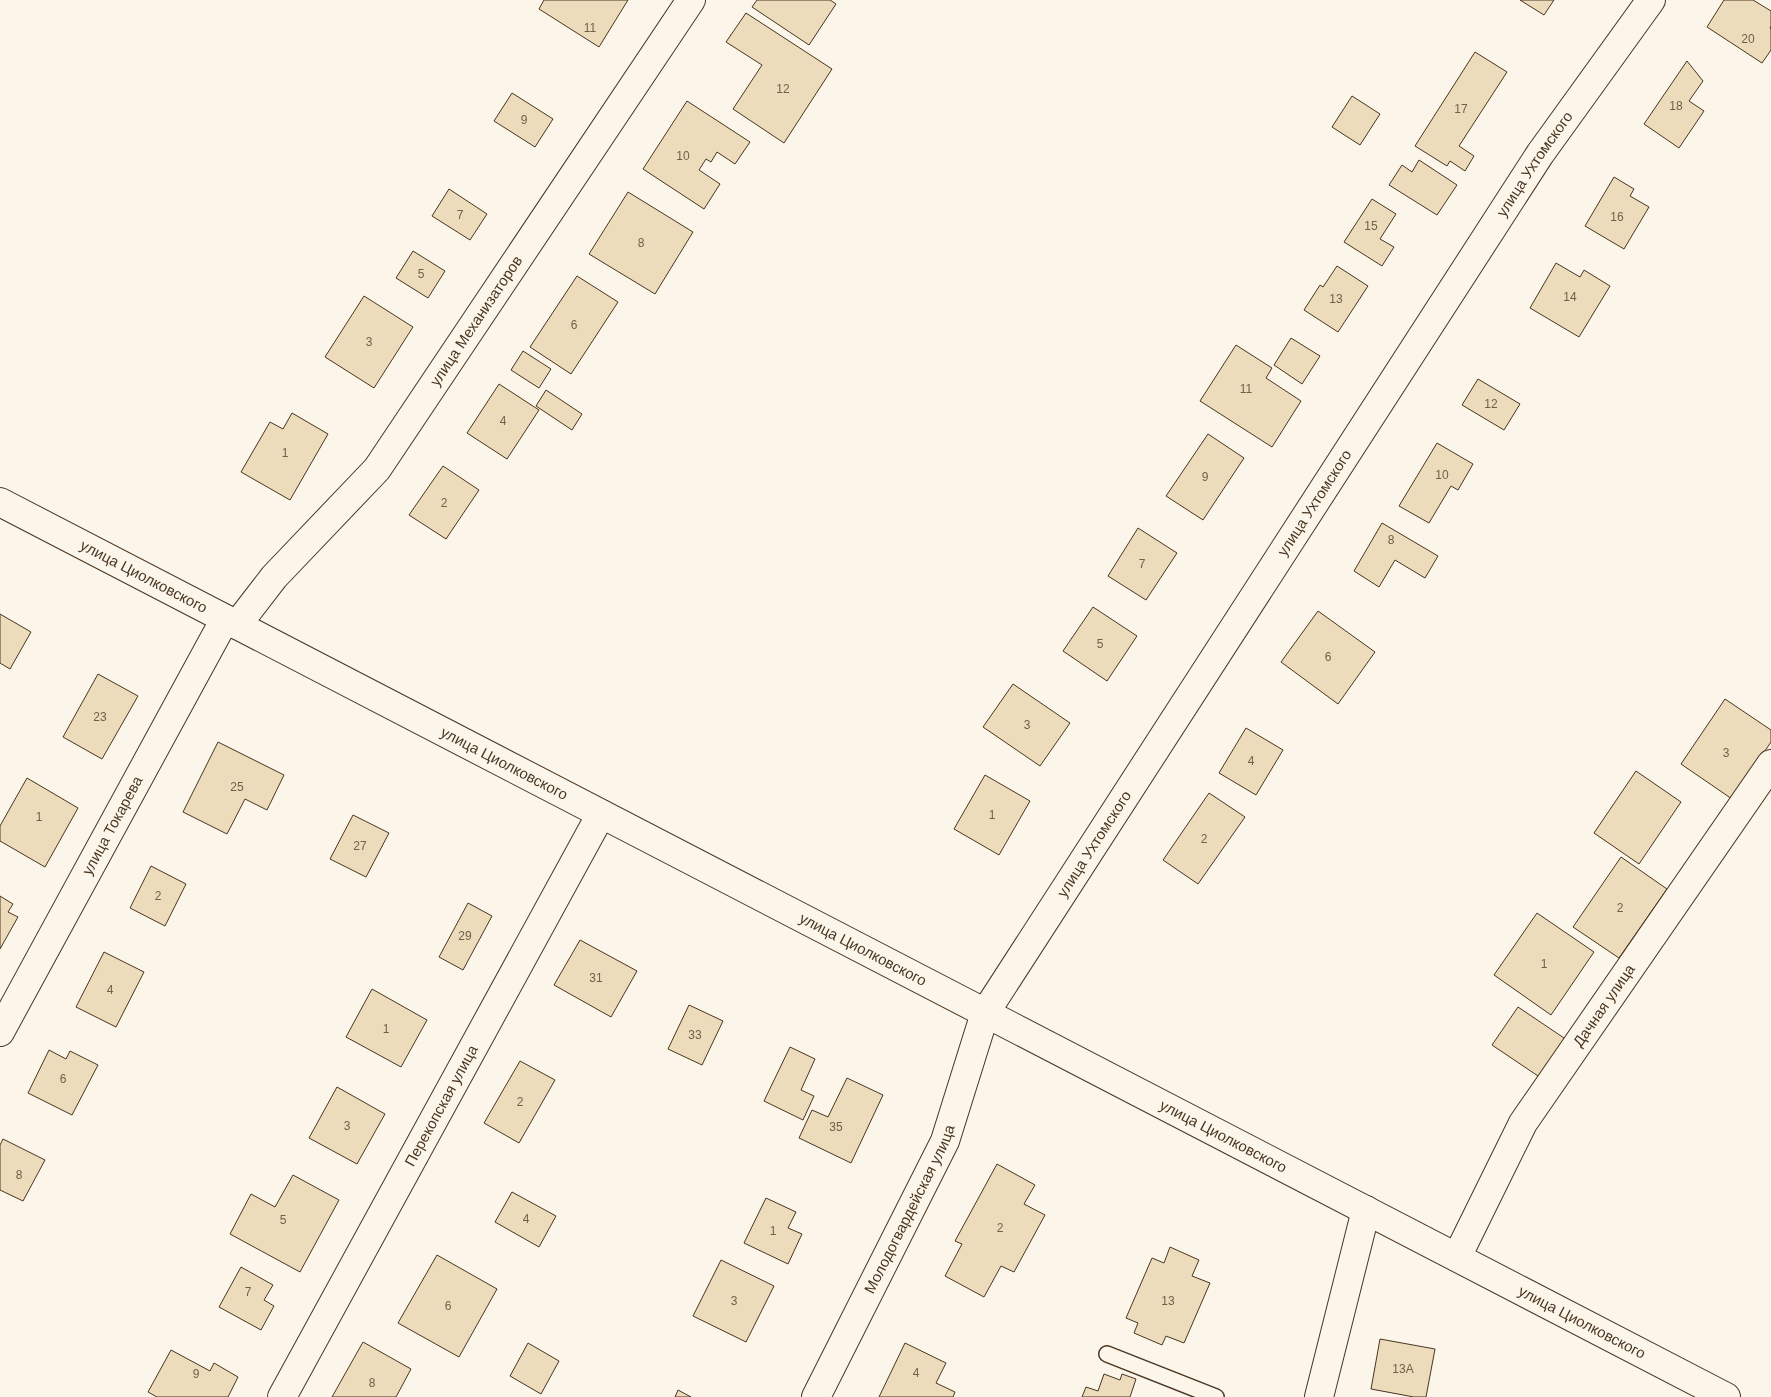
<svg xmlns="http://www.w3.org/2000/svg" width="1771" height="1397" font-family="Helvetica,sans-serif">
	<rect width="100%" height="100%" fill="#fbf6e9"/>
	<path fill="#ecdcbc" stroke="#4a3520" d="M544,0H628L599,47L539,9Z
		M757,0H830L836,4L809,45L752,7Z
		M1520,0H1554L1544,15Z
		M1724,0H1753L1771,11V26L1770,28L1771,29V50L1762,63L1707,27Z
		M746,13L832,69L784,143L733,109L762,65L726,42Z
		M1475,52L1507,72L1459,146L1474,156L1465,171L1450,161L1447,166L1415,146Z
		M1687,61L1703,81L1689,101L1704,111L1679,148L1644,124Z
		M512,93L553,119L535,147L494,121Z
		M1352,96L1380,114L1360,145L1332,127Z
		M687,101L750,142L735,164L717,152L711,162L706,159L699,170L720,184L704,209L643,169Z
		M1419,160L1457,185L1437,215L1389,185L1402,165L1412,172Z
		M1614,177L1634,189L1630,196L1649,207L1624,249L1585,226Z
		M449,189L487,214L470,240L432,216Z
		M628,192L693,232L655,294L589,254Z
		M1372,199L1396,214L1380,239L1394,247L1382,266L1344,242Z
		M413,251L445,271L428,298L396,278Z
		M1556,263L1580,277L1584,270L1610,286L1579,337L1530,308Z
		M1337,266L1368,286L1338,332L1304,310L1320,285L1323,287Z
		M577,276L618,302L571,374L530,347Z
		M364,296L413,327L374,388L325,357Z
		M1291,338L1320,356L1302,384L1274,365Z
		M1236,345L1272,368L1266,378L1301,401L1272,447L1200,401Z
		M523,351L551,369L539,388L511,370Z
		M1478,379L1520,404L1504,430L1462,405Z
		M499,384L539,410L507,459L467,433Z
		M546,390L582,414L572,430L536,406Z
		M292,413L328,434L290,500L241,472L270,422L283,429Z
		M1208,434L1244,458L1203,520L1166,496Z
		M1437,443L1473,464L1458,490L1451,486L1429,523L1399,506Z
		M443,466L479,490L446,539L409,515Z
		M1382,523L1438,556L1425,578L1395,560L1379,587L1354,571Z
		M1138,528L1177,553L1146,600L1108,576Z
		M1093,607L1137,636L1107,681L1063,651Z
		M1318,611L1375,652L1338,704L1281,662Z
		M0,614L31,632L10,669L0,663Z
		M98,674L138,696L102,759L63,737Z
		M1013,684L1070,723L1040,766L983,727Z
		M1725,699L1771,730V742L1732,799L1681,764Z
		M1246,728L1283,750L1256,795L1219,773Z
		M218,742L284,775L267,810L245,799L227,834L183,812Z
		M1636,771L1681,802L1639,864L1594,833Z
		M985,775L1030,801L999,855L954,829Z
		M27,778L78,808L45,867L0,841V826Z
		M1209,793L1245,817L1198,884L1163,860Z
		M353,815L389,833L366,877L330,859Z
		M1621,857L1667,889L1619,958L1573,927Z
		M151,866L186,884L165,926L130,908Z
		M0,896L13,904L8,912L18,917L0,949Z
		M468,903L492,916L463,970L439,957Z
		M1537,913L1594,952L1551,1015L1494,975Z
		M580,940L637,971L611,1017L554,985Z
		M104,952L144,972L116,1027L76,1007Z
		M372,989L427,1020L401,1067L346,1037Z
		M689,1005L723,1021L702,1065L668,1049Z
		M1518,1007L1567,1040L1541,1078L1492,1045Z
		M790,1047L815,1059L801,1090L814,1096L803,1120L764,1101Z
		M49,1050L66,1059L70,1051L98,1065L72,1115L28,1093Z
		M520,1061L555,1080L519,1143L484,1123Z
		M847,1078L883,1095L851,1163L799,1138L812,1110L828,1117Z
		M337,1087L385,1114L357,1164L309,1138Z
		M3,1139L45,1160L23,1201L0,1190V1145Z
		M997,1164L1035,1185L1024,1204L1045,1215L1014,1272L1001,1266L984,1297L945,1276L962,1244L955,1241Z
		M293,1175L339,1200L300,1272L230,1234L251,1194L275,1207Z
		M512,1192L556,1216L539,1247L495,1222Z
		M766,1198L796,1212L788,1228L802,1234L788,1264L744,1243Z
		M1170,1247L1199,1260L1192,1276L1210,1283L1184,1343L1166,1336L1162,1345L1134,1333L1138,1323L1126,1318L1152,1258L1164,1263Z
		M437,1255L497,1289L459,1357L398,1323Z
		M721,1260L774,1286L746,1342L693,1316Z
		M241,1267L273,1285L264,1300L274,1306L261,1330L219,1307Z
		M1380,1339L1435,1349L1426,1397H1414L1371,1389Z
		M363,1342L411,1369L396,1397H332Z
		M528,1343L559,1361L541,1394L510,1376Z
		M905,1343L946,1363L936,1383L955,1392L953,1397H879Z
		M171,1350L210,1371L214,1363L238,1377L228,1397H157L148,1392Z
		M1104,1374L1120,1380L1122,1374L1136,1379L1130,1397H1082L1086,1387L1098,1391Z
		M678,1390L691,1397H675Z"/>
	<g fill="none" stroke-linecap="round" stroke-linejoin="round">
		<g stroke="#4a3520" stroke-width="18">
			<path id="lane" d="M1107,1354L1216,1397"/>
		</g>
		<g stroke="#4a3520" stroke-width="30">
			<g id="street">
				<path id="s1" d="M0,502L1726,1397"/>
				<path id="s2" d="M237,625L274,577L377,469L691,0"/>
				<path id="s3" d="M0,1032L225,619"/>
				<path id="s4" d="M1457,1257L1523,1123L1771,764"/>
				<path id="s5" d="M282,1397L601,814"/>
				<path id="s6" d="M816,1397L945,1141L985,1013L1540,154L1651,0"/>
				<path d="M1319,1397L1366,1210"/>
			</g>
		</g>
		<use href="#lane" stroke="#fbf6e9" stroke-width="15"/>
		<use href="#street" stroke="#fbf6e9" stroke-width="28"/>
	</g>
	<g text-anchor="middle" stroke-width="4" stroke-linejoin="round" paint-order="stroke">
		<g font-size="12" fill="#725f47">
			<text x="590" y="32">11</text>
			<text x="1748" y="43">20</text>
			<text x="783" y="93">12</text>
			<text x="1676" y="110">18</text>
			<text x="1461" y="113">17</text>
			<text x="524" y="124">9</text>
			<text x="683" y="160">10</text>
			<text x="460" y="219">7</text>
			<text x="1617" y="221">16</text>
			<text x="1371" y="230">15</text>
			<text x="641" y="247">8</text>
			<text x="421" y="278">5</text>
			<text x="1570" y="301">14</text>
			<text x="1336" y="303">13</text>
			<text x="574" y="329">6</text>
			<text x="369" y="346">3</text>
			<text x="1246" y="393">11</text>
			<text x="1491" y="408">12</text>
			<text x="503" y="425">4</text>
			<text x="285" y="457">1</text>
			<text x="1442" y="479">10</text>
			<text x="1205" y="481">9</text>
			<text x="444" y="507">2</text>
			<text x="1391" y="544">8</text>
			<text x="1142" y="568">7</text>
			<text x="1100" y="648">5</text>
			<text x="1328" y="661">6</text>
			<text x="100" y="721">23</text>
			<text x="1027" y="729">3</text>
			<text x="1726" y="757">3</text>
			<text x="1251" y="765">4</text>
			<text x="237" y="791">25</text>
			<text x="992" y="819">1</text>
			<text x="39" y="821">1</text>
			<text x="1204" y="843">2</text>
			<text x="360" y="850">27</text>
			<text x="158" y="900">2</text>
			<text x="1620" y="912">2</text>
			<text x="465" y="940">29</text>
			<text x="1544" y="968">1</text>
			<text x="596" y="982">31</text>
			<text x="110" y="994">4</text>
			<text x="386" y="1033">1</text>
			<text x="695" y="1039">33</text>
			<text x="63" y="1083">6</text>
			<text x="520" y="1106">2</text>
			<text x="347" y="1130">3</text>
			<text x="836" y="1131">35</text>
			<text x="19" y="1179">8</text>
			<text x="526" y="1223">4</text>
			<text x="283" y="1224">5</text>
			<text x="1000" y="1232">2</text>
			<text x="773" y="1235">1</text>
			<text x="248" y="1296">7</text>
			<text x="734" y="1305">3</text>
			<text x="1168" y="1305">13</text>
			<text x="448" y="1310">6</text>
			<text x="1403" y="1373">13А</text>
			<text x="916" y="1377">4</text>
			<text x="196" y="1378">9</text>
			<text x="372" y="1387">8</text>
		</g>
		<g font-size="15" fill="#4a3520" stroke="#fbf6e9">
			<text dy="5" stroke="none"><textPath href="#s6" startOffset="1432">улица Ухтомского</textPath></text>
			<text dy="5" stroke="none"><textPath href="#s2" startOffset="388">улица Механизаторов</textPath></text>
			<text dy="5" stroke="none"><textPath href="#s6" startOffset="1028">улица Ухтомского</textPath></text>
			<text dy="5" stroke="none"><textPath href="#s1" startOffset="162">улица Циолковского</textPath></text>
			<text dy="5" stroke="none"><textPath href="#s1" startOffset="568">улица Циолковского</textPath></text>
			<text dy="5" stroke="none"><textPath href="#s3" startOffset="235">улица Токарева</textPath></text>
			<text dy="5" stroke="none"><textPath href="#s6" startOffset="622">улица Ухтомского</textPath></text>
			<text dy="5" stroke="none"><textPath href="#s1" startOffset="972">улица Циолковского</textPath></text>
			<text dy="5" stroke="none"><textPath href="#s4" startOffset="292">Дачная улица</textPath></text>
			<text dy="5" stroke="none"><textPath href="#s5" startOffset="332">Перекопская улица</textPath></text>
			<text dy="5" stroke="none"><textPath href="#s1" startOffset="1378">улица Циолковского</textPath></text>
			<text dy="5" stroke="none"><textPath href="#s6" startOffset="210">Молодогвардейская улица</textPath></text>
			<text dy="5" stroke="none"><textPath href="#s1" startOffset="1782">улица Циолковского</textPath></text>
		</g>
	</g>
</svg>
